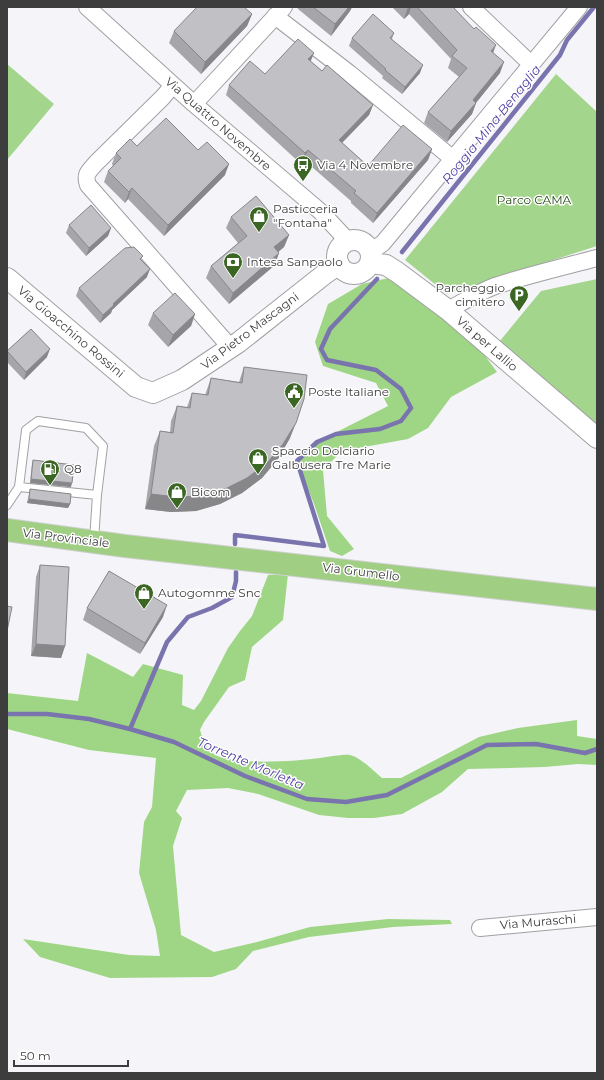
<svg xmlns="http://www.w3.org/2000/svg" width="604" height="1080" font-family="Montserrat,sans-serif">
	<rect width="100%" height="100%" fill="#f5f5f9"/>
	<path fill="#a3d58c" d="M7,64L54,104L7,160Z
		M556,74L597,112V246L447,294L405,260Z
		M597,279V428L499,342L541,291Z"/>
	<path fill="#9fd685" d="M393,277L483,353L497,372L451,397L428,428L408,439L342,451L323,470L327,516L354,549L342,556L330,551L314,504L297,461L317,442L388,406L376,383L323,366L315,342L328,304L362,284Z
		M288,574L283,620L252,647L245,680L229,687L204,722L200,730C202,738 207,749 214,754C231,766 298,761 320,758C328,757 343,754 350,755C360,757 375,772 382,778H401L479,737L518,728L577,720V736L597,739V765L578,764L545,767L468,769L442,792L402,814L374,818H348L319,815L258,794L228,788L187,790L176,811L182,818L173,846L181,935L214,952L257,942L310,927L388,919L450,920L452,924L393,927L309,937L253,951L236,969L212,977L110,978L40,957L23,939L129,955L160,956L156,930L139,873L144,822L152,807L156,758L89,750L7,729V693L78,701L87,653L133,677L143,664L183,675L182,705L194,710L201,701L228,648L240,631L252,616L268,575Z"/>
	<g fill="none" stroke-linecap="round" stroke-linejoin="round">
		<path stroke="#7973ae" stroke-width="4.5" d="M402,252L560,55L567,40L594,7
			M235,544V535L324,546L297,461L317,442L336,434L380,429L401,421L411,408L401,389L376,370L327,360L321,349L330,329L377,279
			M7,714H47L89,719L130,729L174,742L245,776L307,799L346,802L387,795L487,745L536,744L585,753L597,749
			M130,729L167,642L188,617L212,608L232,597L236,581V572"/>
		<g stroke="#a0a0a3" stroke-width="10">
			<path id="service" d="M19,487L26,430L38,421L86,428L103,446L97,495
				M7,505L19,487L97,495L94,541"/>
		</g>
		<g stroke="#a0a0a3" stroke-width="18">
			<path id="minor" d="M87,7L194,104L321,212L348,241
				M471,7L531,64
				M275,16L349,73L447,154L454,157
				M173,85L163,97L96,163C89,171 84,174 88,185L231,348
				M194,104L284,7
				M371,252L383,243L579,7
				M448,310C463,302 479,292 495,286C528,275 563,267 597,258
				M480,928L597,917"/>
		</g>
		<g stroke="#a0a0a3" stroke-width="22">
			<path id="tertiary" d="M337 257a17 17 0 1 1 34 0a17 17 0 1 1-34 0Z
				M371,263L386,265L397,272L448,310L597,438
				M7,278L136,387L153,393L182,380L239,342L326,273L339,264"/>
		</g>
		<g stroke="#d0d0d1" stroke-width="24">
			<path id="primary" d="M7,530L125,546L597,599"/>
		</g>
		<use href="#service" stroke="#fff" stroke-width="8"/>
		<use href="#minor" stroke="#fff" stroke-width="16"/>
		<use href="#tertiary" stroke="#fff" stroke-width="20"/>
		<use href="#primary" stroke="#a0cf83" stroke-width="22"/>
	</g>
	<path fill="#a6a5a9" d="M298,7H352L350,11L331,36L298,9Z
		M392,7H453L493,53L500,73L476,103L472,114L447,142L424,123L428,112L459,77L448,68L451,59L409,14L404,19Z
		M252,14L247,26L201,74L169,43L174,31Z
		M394,33L392,39L420,73L402,94L382,78L383,76L349,46L352,38Z
		M314,53L310,61L322,71L373,105L369,115L342,143L368,166L432,149L428,160L373,223L351,203V201L304,160L301,164L226,95L229,85L265,74Z
		M137,146L198,150L225,175L164,236L128,199L125,203L104,182L108,171L113,166L112,164L116,153Z
		M231,217L289,235L284,247L278,252L275,265L229,304L206,278L211,266L238,243L226,228Z
		M69,225L111,228L108,236L86,256L66,233Z
		M141,260L147,277L112,310L111,313L100,323L76,296L79,288Z
		M153,313L195,314L191,326L168,347L148,325Z
		M31,329L47,357L24,380L7,362V351Z
		M244,367L290,438L278,459L262,478L242,493L220,504L196,511L171,512L145,509L154,446L160,431L170,432L171,421L177,406L187,407L192,393L205,395L211,378L239,382Z
		M33,460L71,487L30,483L32,464Z
		M30,489L70,504L68,508L27,503L29,494Z
		M40,565L65,646L61,658L31,656L36,577Z
		M87,608L163,617L140,654L83,620Z"/>
	<path fill="#878689" d="M349,7H352L350,11L331,36L335,24Z
		M408,7H411L409,14L404,19Z
		M252,14L247,26L201,74L205,62Z
		M496,45L492,56L491,51Z
		M314,53L310,63L308,59Z
		M504,62L500,73L475,104L476,103L472,114L447,142L451,131L473,100Z
		M423,65L420,73L402,94L405,87Z
		M373,105L369,115L335,150L339,140Z
		M432,149L428,160L373,223L377,213Z
		M308,150L304,160L301,164L305,153Z
		M229,164L225,175L164,236L168,225Z
		M132,188L128,199L125,203L129,192Z
		M111,228L108,236L86,256L89,248Z
		M289,235L284,247L270,259L274,247Z
		M279,253L275,265L229,304L233,293Z
		M150,269L147,277L112,310L111,313L100,323L103,315L113,304Z
		M195,314L191,326L168,347L173,335Z
		M50,349L47,357L24,380L26,372Z
		M296,423L290,438L278,459L262,478L242,493L220,504L196,511L171,512L145,509L151,494Z
		M31,479L72,483L71,487L30,483Z
		M29,499L70,504L68,508L27,503Z
		M167,605L163,617L140,654L145,643Z
		M36,644L65,646L61,658L31,656Z"/>
	<path fill="#c1c0c4" stroke="#878689" d="M197,7H244L252,14L205,62L174,31Z
		M313,7H349L335,24Z
		M417,7H453L474,29L476,27L496,45L491,51L504,62L473,100L476,103L451,131L428,112L467,68L452,56L457,50Z
		M373,14L394,33L390,38L423,65L405,87L385,70L386,69L352,38Z
		M298,39L314,53L308,59L322,71L327,65L373,105L339,140L368,166L403,125L432,149L377,213L354,193L356,191L308,150L305,153L229,85L250,61L265,74Z
		M166,118L198,150L207,142L229,164L168,225L132,188L129,192L108,171L121,158L116,153L130,139L137,146Z
		M256,196L289,235L274,247L279,253L233,293L211,266L247,236L231,217Z
		M91,205L111,228L89,248L69,225Z
		M134,247L143,256L140,259L150,269L113,304L114,305L103,315L79,288L125,248Z
		M175,293L195,314L173,335L153,313Z
		M31,329L50,349L26,372L7,351Z
		M244,367L307,375L304,399L296,423L283,444L267,463L247,478L225,489L201,496L177,497L151,494L160,431L173,433L177,406L190,408L192,393L208,395L211,378L242,383Z
		M33,460L74,465L72,483L31,479Z
		M30,489L71,494L70,504L29,499Z
		M40,565L69,567L65,646L36,644Z
		M109,571L167,605L145,643L87,608Z
		M7,606L12,607L7,631Z"/>
	<defs>
		<g id="bus-pin" transform="scale(1)"><path d="M0 17L-7.5 6A9.5 9.5 0 1 1 7.5 6Z" fill="#3b6623" stroke="#fff"/><path d="M-5-6H5V4H4V6H2V4H-2V6H-4V4H-5ZM-3.5-4V0h7V-4ZM-3.5 1.2v1.5H-2V1.2ZM2 1.2v1.5H3.5V1.2Z" fill="#fff"/></g>
		<g id="shop-pin" transform="scale(1)"><path d="M0 17L-7.5 6A9.5 9.5 0 1 1 7.5 6Z" fill="#3b6623" stroke="#fff"/><path d="M-5-2.5h2.3a2.7 3.5 0 0 1 5.4 0H5L5.5 6h-11ZM-1.5-2.5h3a1.5 2.3 0 0 0-3 0Z" fill="#fff"/></g>
		<g id="bank-pin" transform="scale(1)"><path d="M0 17L-7.5 6A9.5 9.5 0 1 1 7.5 6Z" fill="#3b6623" stroke="#fff"/><path d="M-6-4H6V4H-6ZM0-2.3a2.3 2.3 0 1 0 0 4.6a2.3 2.3 0 1 0 0-4.6Z" fill="#fff"/></g>
		<g id="parking-pin" transform="scale(1)"><path d="M0 17L-7.5 6A9.5 9.5 0 1 1 7.5 6Z" fill="#3b6623" stroke="#fff"/><path d="M-3.5-5.5H1a3.5 3.5 0 0 1 0 7H-1V5.5H-3.5ZM-1-3.4V-.6H.8a1.4 1.4 0 0 0 0-2.8Z" fill="#fff"/></g>
		<g id="civic-pin" transform="scale(1)"><path d="M0 17L-7.5 6A9.5 9.5 0 1 1 7.5 6Z" fill="#3b6623" stroke="#fff"/><path d="M-.6-6.5H3V-4.5H.6V-3L4-1V1h2V6H-6V1h2V-1L-.6-3ZM-1.2 2.5V6h2.4V2.5Z" fill="#fff"/></g>
		<g id="fuel-pin" transform="scale(1)"><path d="M0 17L-7.5 6A9.5 9.5 0 1 1 7.5 6Z" fill="#3b6623" stroke="#fff"/><path d="M-5.5-6h7V0h2V4h1.3V-2.5L3-4.5l.8-.8L6-3V5H2.5V1h-1V6h-7ZM-4.2-4.7v3.2H.2V-4.7Z" fill="#fff"/></g>
	</defs>
	<g fill-rule="evenodd">
		<use href="#bus-pin" x="303" y="165"/>
		<use href="#shop-pin" x="259" y="216"/>
		<use href="#bank-pin" x="233" y="262"/>
		<use href="#parking-pin" x="519" y="295"/>
		<use href="#civic-pin" x="294" y="392"/>
		<use href="#shop-pin" x="258" y="458"/>
		<use href="#fuel-pin" x="50" y="469"/>
		<use href="#shop-pin" x="177" y="492"/>
		<use href="#shop-pin" x="144" y="593"/>
	</g>
	<g text-anchor="middle" stroke-width="3" stroke-linejoin="round" paint-order="stroke">
		<g font-size="12" fill="#3d3d3e" stroke="#fff">
			<text transform="translate(218 124) rotate(41)" y="4">Via Quattro Novembre</text>
			<text transform="translate(250 331) rotate(-37)" y="4">Via Pietro Mascagni</text>
			<text transform="translate(71 332) rotate(40)" y="4">Via Gioacchino Rossini</text>
			<text transform="translate(487 344) rotate(41)" y="4">Via per Lallio</text>
			<text transform="translate(66 538) rotate(7)" y="4">Via Provinciale</text>
			<text transform="translate(361 572) rotate(7)" y="4">Via Grumello</text>
			<text transform="translate(538 922) rotate(-5)" y="4">Via Muraschi</text>
		</g>
		<g font-size="12" fill="#3d3d3e" stroke="#fff" text-anchor="start">
			<text x="317" y="169">Via 4 Novembre</text>
			<text x="273" y="213">Pasticceria<tspan x="273" dy="14">"Fontana"</tspan></text>
			<text x="247" y="266">Intesa Sanpaolo</text>
			<text x="505" y="292" text-anchor="end">Parcheggio<tspan x="505" dy="14">cimitero</tspan></text>
			<text x="308" y="396">Poste Italiane</text>
			<text x="272" y="455">Spaccio Dolciario<tspan x="272" dy="14">Galbusera Tre Marie</tspan></text>
			<text x="64" y="473">Q8</text>
			<text x="191" y="496">Bicom</text>
			<text x="158" y="597">Autogomme Snc</text>
		</g>
		<g font-size="12" fill="#274a13" stroke="#fff">
			<text x="534" y="204">Parco CAMA</text>
		</g>
		<g font-size="13" font-style="italic" fill="#5542a5" stroke="#fff">
			<text transform="translate(491 124) rotate(-51)" y="5">Roggia Mina Benaglia</text>
			<text transform="translate(251 763) rotate(23)" y="5">Torrente Morletta</text>
		</g>
	</g>
	<rect width="604" height="1080" fill="none" stroke="#3d3d3e" stroke-width="16"/>
	<path d="M14 1060v6h114v-6" fill="none" stroke="#3d3d3e" stroke-width="2"/>
	<text x="20" y="1060" font-size="12" fill="#3d3d3e" stroke="#ffffff" stroke-width="3" paint-order="stroke">50 m</text>
</svg>
